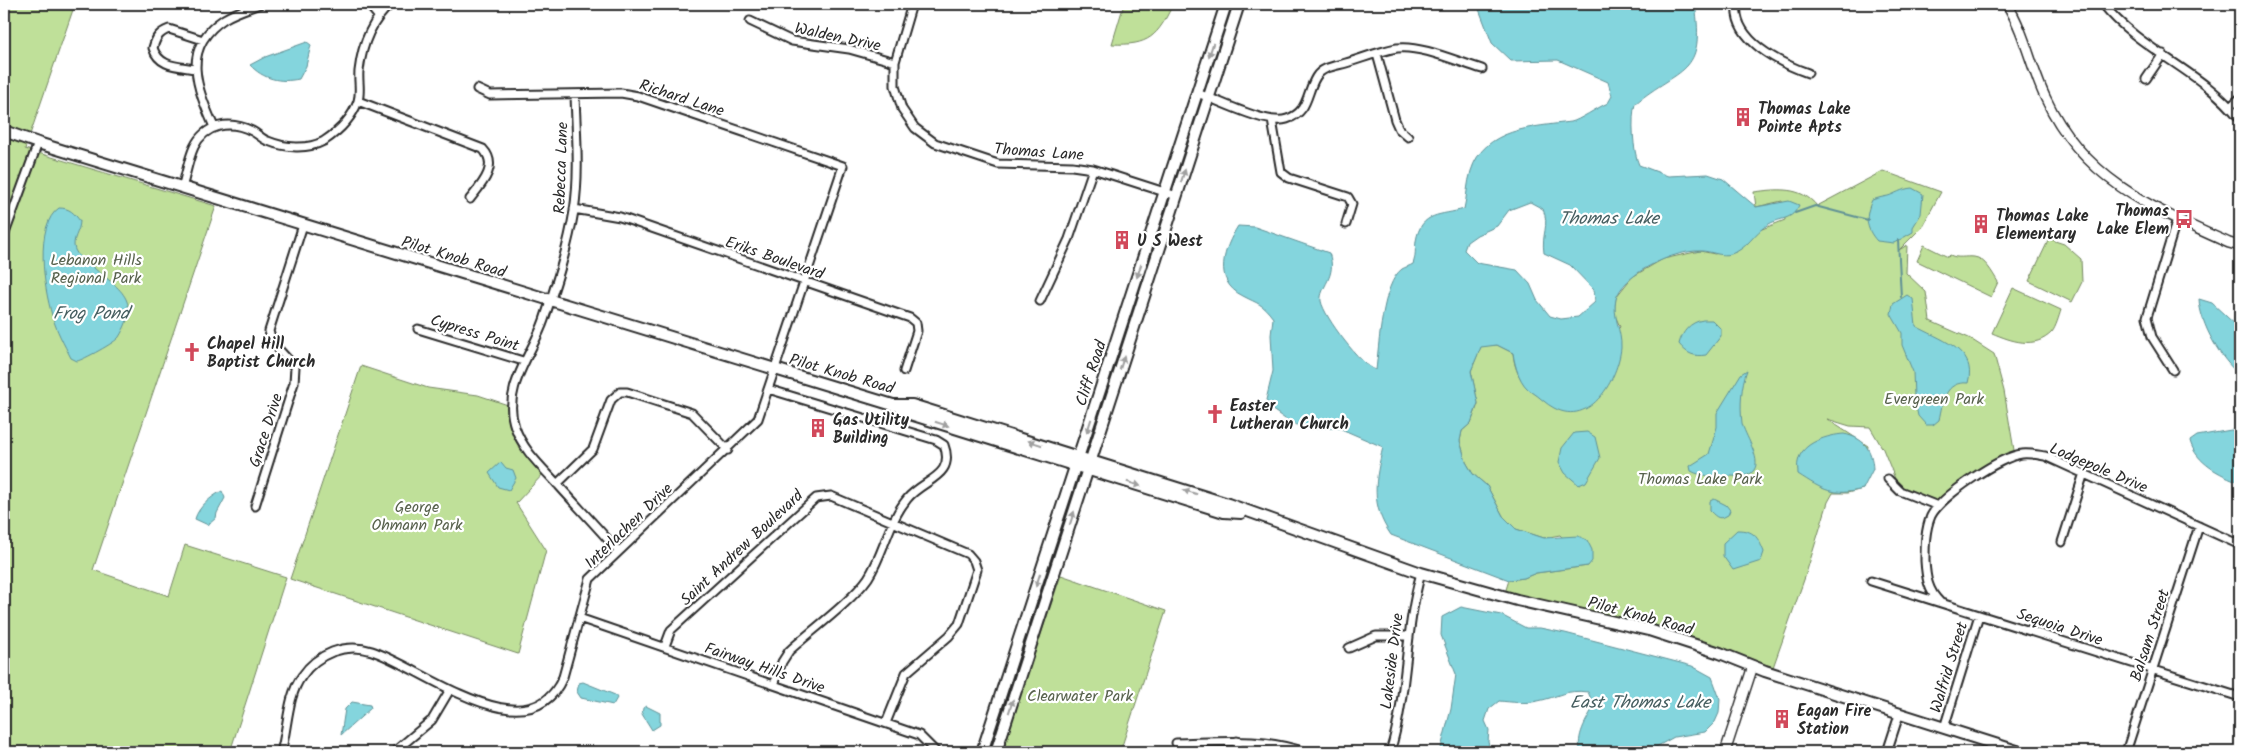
<svg xmlns="http://www.w3.org/2000/svg" width="2244" height="756" font-family="Kalam,sans-serif">
	<rect width="100%" height="100%" fill="#fff"/>
	<filter id="ink" filterUnits="userSpaceOnUse"><feTurbulence type="fractalNoise" baseFrequency=".02" numOctaves="2"/><feDisplacementMap in="SourceGraphic" scale="10" xChannelSelector="R" yChannelSelector="G"/><feConvolveMatrix kernelMatrix="1 2 1 2 8 2 1 2 1" color-interpolation-filters="sRGB"/></filter>
	<g filter="url(#ink)">
		<path fill="#bfe099" stroke="#758662" d="M4,4H75L25,149L216,206L93,570L169,596L185,545L286,577L230,752H4Z
			M1124,4H1173C1158,36 1149,46 1112,44Z
			M1883,171L1941,192L1922,227L1899,250L1907,245L1906,273L1926,292L1930,321L1969,338L1994,354L2004,391L2015,456L2000,462L1938,506L1900,491L1883,449L1870,427L1850,426L1827,419L1868,446L1863,489L1847,493H1833L1828,502L1805,577L1771,673L1701,647L1504,596L1509,580L1524,578L1536,573L1588,566L1560,535L1544,538L1516,529L1503,516L1487,486L1473,474L1466,462L1460,441L1462,431L1471,423L1478,404L1471,371L1481,346L1497,345L1513,353C1515,374 1523,386 1540,397L1620,327L1614,313L1616,297L1632,277L1663,259L1700,251L1715,254L1757,231L1785,220L1782,201L1756,207L1754,192C1777,189 1801,186 1817,206Z
			M2049,239L2064,244L2081,259L2082,282L2072,302L2029,281Z
			M1924,245L1948,257L1950,255C1958,259 1965,256 1974,257C1985,258 1993,274 1998,282L1991,297L1917,261Z
			M2013,288L2061,310C2059,316 2056,327 2052,332C2035,350 2011,341 1992,333Z
			M361,366L428,388L478,395L514,407L516,432L545,472L516,503L546,550L518,654L290,579Z
			M1061,575L1166,611L1120,752H1001Z"/>
		<path fill="#84d5dd" stroke="#609196" fill-rule="evenodd" d="M1477,4H1695C1706,77 1680,66 1635,104C1631,118 1633,152 1639,165L1668,176L1708,174L1723,179L1756,207L1789,201L1799,205C1792,221 1781,217 1769,224C1754,232 1748,249 1731,254C1721,257 1711,251 1701,251C1683,250 1659,260 1644,269C1634,275 1619,287 1616,299C1612,316 1622,331 1621,348C1618,378 1591,428 1554,408C1546,404 1540,397 1532,392C1520,385 1515,367 1513,353L1497,345L1481,347L1471,371L1478,403L1471,423L1462,431L1460,441L1466,462L1473,474L1487,486L1503,516L1516,529L1544,538L1578,536L1587,540L1592,550V561L1588,566L1536,573L1524,578L1509,580L1391,535C1370,505 1375,481 1383,447L1339,428L1306,429L1288,421L1271,409L1266,400L1273,371L1271,335L1273,318C1262,303 1258,304 1243,296C1212,281 1224,248 1238,226L1255,227L1329,253C1338,277 1319,287 1321,301C1324,317 1361,366 1376,370C1379,346 1382,283 1402,269C1405,267 1410,266 1413,264C1416,256 1415,249 1416,241C1421,211 1441,216 1464,209C1467,197 1467,183 1471,171C1484,128 1533,127 1571,122C1578,121 1598,107 1608,103L1612,96L1608,82L1558,60L1511,61L1492,43ZM1530,202L1543,209C1550,227 1541,233 1544,253L1570,265L1594,290L1595,302L1578,317L1561,319L1550,316L1537,300L1530,284L1517,270L1477,263L1464,250L1467,242L1477,235L1497,226L1509,210Z
			M307,42L311,45L306,66L299,79C280,83 263,79 250,65L265,57Z
			M1912,188L1923,194L1921,214L1913,227V232L1894,243L1877,241C1865,228 1865,216 1872,200C1878,198 1882,197 1888,196C1895,194 1901,189 1912,188Z
			M59,208C70,208 74,213 80,221C80,232 71,239 75,250C77,255 82,258 86,261C112,286 145,295 119,337C116,342 83,360 77,361L71,358C64,344 56,330 52,315C44,289 34,225 59,208Z
			M1907,295L1913,299L1916,326C1938,339 1978,349 1968,383C1945,381 1943,401 1939,420L1933,425H1926L1918,416L1914,397L1913,372L1902,345V333L1891,314L1893,304Z
			M2199,299L2212,303L2240,329V375C2221,360 2200,324 2199,299Z
			M1703,320H1712L1721,329V336L1706,355C1694,357 1687,354 1679,344C1682,332 1690,322 1703,320Z
			M1747,370C1741,386 1740,406 1742,423C1744,434 1762,459 1754,470C1749,478 1737,476 1729,476C1716,476 1702,477 1691,471L1690,466L1709,454L1717,427V413L1741,374Z
			M2231,430L2240,432V482C2220,475 2196,463 2190,441L2197,436Z
			M1587,432L1595,437L1600,458L1586,482L1579,485L1565,473L1559,462L1562,448L1574,433Z
			M1844,434C1864,438 1872,449 1873,469L1863,489C1833,497 1823,490 1798,474C1798,470 1797,465 1798,462C1801,442 1829,435 1844,434Z
			M501,462L506,468L513,470L516,478L509,490L498,487L489,473Z
			M222,491L225,498L217,513L216,518L208,525L195,519C198,507 212,496 222,491Z
			M1714,499L1726,505L1730,510L1728,515C1719,520 1717,518 1710,511V501Z
			M1737,530C1754,530 1758,537 1764,552L1761,561L1733,570L1723,556V543Z
			M1461,607L1501,615L1526,628H1540L1565,633L1692,666L1712,677L1720,699L1719,713L1715,722L1705,732L1674,737L1647,752H1581C1575,737 1587,719 1594,706L1588,692C1565,689 1559,697 1538,701C1524,704 1512,702 1499,701L1489,709L1485,721L1489,730L1488,742L1491,752H1440L1451,709L1456,674L1441,635L1442,617Z
			M583,682L615,695L617,698L613,705L581,698L577,692L579,683Z
			M352,702L370,705L371,708L341,735L345,709Z
			M646,706L660,713V725L652,730L642,714L643,708Z"/>
		<g fill="none" stroke-linecap="round" stroke-linejoin="round">
			<path stroke="#609196" stroke-width="2" d="M1795,213L1815,206L1868,220
				M1898,240L1901,297"/>
			<g stroke="#2b2b2b" stroke-width="11">
				<path id="minor" d="M368,4L378,16
					M912,4L895,62V86L902,109L915,128L935,143L998,164L1072,166L1093,169L1177,196
					M1737,4C1732,40 1780,63 1808,73
					M2103,4C2140,51 2203,71 2240,119
					M750,21L792,41L849,49L895,62
					M1377,54L1395,120L1399,129L1408,137
					M195,69C177,66 159,67 153,48C156,37 159,33 169,29L203,40
					M2146,79L2163,54
					M1197,93C1218,100 1267,126 1287,119C1309,112 1306,93 1316,77C1322,67 1335,66 1346,63C1363,58 1380,51 1397,48C1421,45 1458,62 1482,69
					M575,94C576,132 580,172 574,211C568,248 556,284 544,320C533,353 501,389 515,427C523,451 543,468 560,487C579,508 599,529 618,551
					M358,101L483,149C499,166 482,184 470,199
					M2231,106L2240,98
					M1272,120L1281,172L1289,178L1348,197L1352,204L1346,224
					M214,127C197,88 180,48 224,19C235,12 249,8 260,4
					M182,188C186,175 188,160 194,147C205,124 230,120 252,131C258,134 262,139 268,141C285,148 307,150 324,141C339,131 352,119 358,101C361,91 358,81 359,71C362,45 372,20 391,4
					M574,209L620,217L910,318L916,323L917,331L904,371
					M4,236L38,143
					M1040,301L1069,239L1093,169
					M418,329L523,361
					M2173,370L2152,337L2147,317L2177,219
					M768,389L936,440L944,445C956,477 923,479 907,499C888,522 884,554 868,578C852,601 811,631 789,651L782,662L774,685
					M1888,479L1900,491L1938,506
					M557,484L593,449L611,400L620,392H627L692,413L728,450
					M255,506L294,383L295,367L272,342L269,331L303,225
					M2062,542L2084,473
					M1871,581L2240,697
					M1940,602C1928,591 1926,577 1925,561C1925,546 1925,530 1931,516C1941,496 2001,456 2022,454C2029,453 2038,455 2045,456L2240,545
					M579,618L919,735L936,752
					M665,646L671,630L816,498L831,496L968,554L974,561L977,570L959,624L949,636L906,673L886,723
					M1349,648L1376,636H1408
					M1944,728L1979,615
					M1237,741V752
					M1176,743C1220,742 1263,737 1305,752
					M281,752C288,728 287,696 302,676C317,654 345,642 372,651C422,667 529,756 563,677L590,579L758,419L843,166L638,96L621,93L490,95L477,89
					M394,752L432,720L448,693
					M1390,752C1408,695 1404,633 1421,573
					M1887,752L1899,715
					M2126,752L2199,526"/>
			</g>
			<g stroke="#2b2b2b" stroke-width="12">
				<path id="tertiary" d="M2007,4C2025,33 2031,68 2046,99C2083,179 2153,209 2229,243L2240,246
					M1725,752L1753,666"/>
			</g>
			<g stroke="#2b2b2b" stroke-width="14">
				<path id="secondary" d="M4,131L38,143L775,369L893,405H912L1228,504L1421,573L1517,600L1649,630L1720,653L1765,671L2020,752
					M898,406L910,414L1224,512L1241,513
					M982,752L1226,4
					M996,752L1239,4"/>
			</g>
			<use href="#minor" stroke="#fff" stroke-width="7"/>
			<use href="#tertiary" stroke="#fff" stroke-width="9"/>
			<use href="#secondary" stroke="#fff" stroke-width="10"/>
		</g>
		<defs><path id="oneway-solid" d="M-6-.8H1V-3.2L6.5 0L1 3.2V.8H-6Z" transform="scale(1.25)"/></defs>
		<g fill="#a0a0a0">
			<use href="#oneway-solid" transform="translate(1211 50) rotate(108)"/>
			<use href="#oneway-solid" transform="translate(1183 176) rotate(-72)"/>
			<use href="#oneway-solid" transform="translate(1139 271) rotate(108)"/>
			<use href="#oneway-solid" transform="translate(1122 363) rotate(-72)"/>
			<use href="#oneway-solid" transform="translate(942 424) rotate(18)"/>
			<use href="#oneway-solid" transform="translate(1089 426) rotate(108)"/>
			<use href="#oneway-solid" transform="translate(1035 443) rotate(-163)"/>
			<use href="#oneway-solid" transform="translate(1134 484) rotate(17)"/>
			<use href="#oneway-solid" transform="translate(1190 492) rotate(-162)"/>
			<use href="#oneway-solid" transform="translate(1072 518) rotate(-72)"/>
			<use href="#oneway-solid" transform="translate(1038 580) rotate(108)"/>
			<use href="#oneway-solid" transform="translate(1011 706) rotate(-72)"/>
		</g>
	</g>
	<defs>
		<g id="building-bare" transform="scale(1.5)"><path d="M-4-6H4V6H1V3H-1V6H-4ZM-2.5-4.3h1.7v1.8h-1.7ZM.8-4.3h1.7v1.8H.8ZM-2.5-1h1.7V.8h-1.7ZM.8-1h1.7V.8H.8Z" fill="#d1495b" stroke="#fff" stroke-width="2.5" paint-order="stroke"/></g>
		<g id="bus-bare" transform="scale(1.5)"><path d="M-5-6H5V4H4V6H2V4H-2V6H-4V4H-5ZM-3.5-4V0h7V-4ZM-3.5 1.2v1.5H-2V1.2ZM2 1.2v1.5H3.5V1.2Z" fill="#d1495b" stroke="#fff" stroke-width="2.5" paint-order="stroke"/></g>
		<g id="church-bare" transform="scale(1.5)"><path d="M-1.2-6h2.4v3.5h3.3v2.4h-3.3V6h-2.4V-.1h-3.3v-2.4h3.3Z" fill="#d1495b" stroke="#fff" stroke-width="2.5" paint-order="stroke"/></g>
	</defs>
	<g fill-rule="evenodd">
		<use href="#building-bare" x="1743" y="117"/>
		<use href="#bus-bare" x="2184" y="219"/>
		<use href="#building-bare" x="1981" y="224"/>
		<use href="#building-bare" x="1122" y="240"/>
		<use href="#church-bare" x="192" y="352"/>
		<use href="#church-bare" x="1215" y="414"/>
		<use href="#building-bare" x="818" y="428"/>
		<use href="#building-bare" x="1782" y="719"/>
	</g>
	<g text-anchor="middle" stroke-width="4.5" stroke-linejoin="round" paint-order="stroke">
		<g font-size="16" fill="#2b2b2b" stroke="#fff">
			<text transform="translate(838 36) rotate(12)" y="6">Walden Drive</text>
			<text transform="translate(682 97) rotate(18)" y="6">Richard Lane</text>
			<text transform="translate(1039 151) rotate(4)" y="6">Thomas Lane</text>
			<text transform="translate(560 168) rotate(-88)" y="6">Rebecca Lane</text>
			<text transform="translate(454 256) rotate(17)" y="6">Pilot Knob Road</text>
			<text transform="translate(775 257) rotate(19)" y="6">Eriks Boulevard</text>
			<text transform="translate(475 332) rotate(17)" y="6">Cypress Point</text>
			<text transform="translate(842 373) rotate(16)" y="6">Pilot Knob Road</text>
			<text transform="translate(1090 373) rotate(-72)" y="6">Cliff Road</text>
			<text transform="translate(265 430) rotate(-72)" y="6">Grace Drive</text>
			<text transform="translate(2099 467) rotate(23)" y="6">Lodgepole Drive</text>
			<text transform="translate(628 525) rotate(-44)" y="6">Interlachen Drive</text>
			<text transform="translate(741 547) rotate(-43)" y="6">Saint Andrew Boulevard</text>
			<text transform="translate(1641 615) rotate(15)" y="6">Pilot Knob Road</text>
			<text transform="translate(2060 626) rotate(18)" y="6">Sequoia Drive</text>
			<text transform="translate(2149 635) rotate(-72)" y="6">Balsam Street</text>
			<text transform="translate(1391 661) rotate(-83)" y="6">Lakeside Drive</text>
			<text transform="translate(765 667) rotate(19)" y="6">Fairway Hills Drive</text>
			<text transform="translate(1948 667) rotate(-73)" y="6">Walfrid Street</text>
		</g>
		<g font-size="16" font-weight="bold" fill="#2b2b2b" stroke="#fff" text-anchor="start">
			<text x="1758" y="114">Thomas Lake<tspan x="1758" dy="18">Pointe Apts</tspan></text>
			<text x="2169" y="216" text-anchor="end">Thomas<tspan x="2169" dy="18">Lake Elem</tspan></text>
			<text x="1996" y="221">Thomas Lake<tspan x="1996" dy="18">Elementary</tspan></text>
			<text x="1137" y="246">U S West</text>
			<text x="207" y="349">Chapel Hill<tspan x="207" dy="18">Baptist Church</tspan></text>
			<text x="1230" y="411">Easter<tspan x="1230" dy="18">Lutheran Church</tspan></text>
			<text x="833" y="425">Gas Utility<tspan x="833" dy="18">Building</tspan></text>
			<text x="1797" y="716">Eagan Fire<tspan x="1797" dy="18">Station</tspan></text>
		</g>
		<g font-size="16" fill="#57614c" stroke="#fff">
			<text x="96" y="265">Lebanon Hills<tspan x="96" dy="18">Regional Park</tspan></text>
			<text x="1934" y="404">Evergreen Park</text>
			<text x="1700" y="484">Thomas Lake Park</text>
			<text x="417" y="512">George<tspan x="417" dy="18">Ohmann Park</tspan></text>
			<text x="1080" y="701">Clearwater Park</text>
		</g>
		<g font-size="18" font-style="italic" fill="#465e60" stroke="#fff">
			<text x="1609" y="224">Thomas Lake</text>
			<text x="91" y="319">Frog Pond</text>
			<text x="1640" y="708">East Thomas Lake</text>
		</g>
	</g>
	<rect width="2244" height="756" fill="none" stroke="#fff" stroke-width="20"/>
	<rect x="10" y="10" width="2224" height="736" fill="none" stroke="#2b2b2b" stroke-width="2" filter="url(#ink)"/>
</svg>
